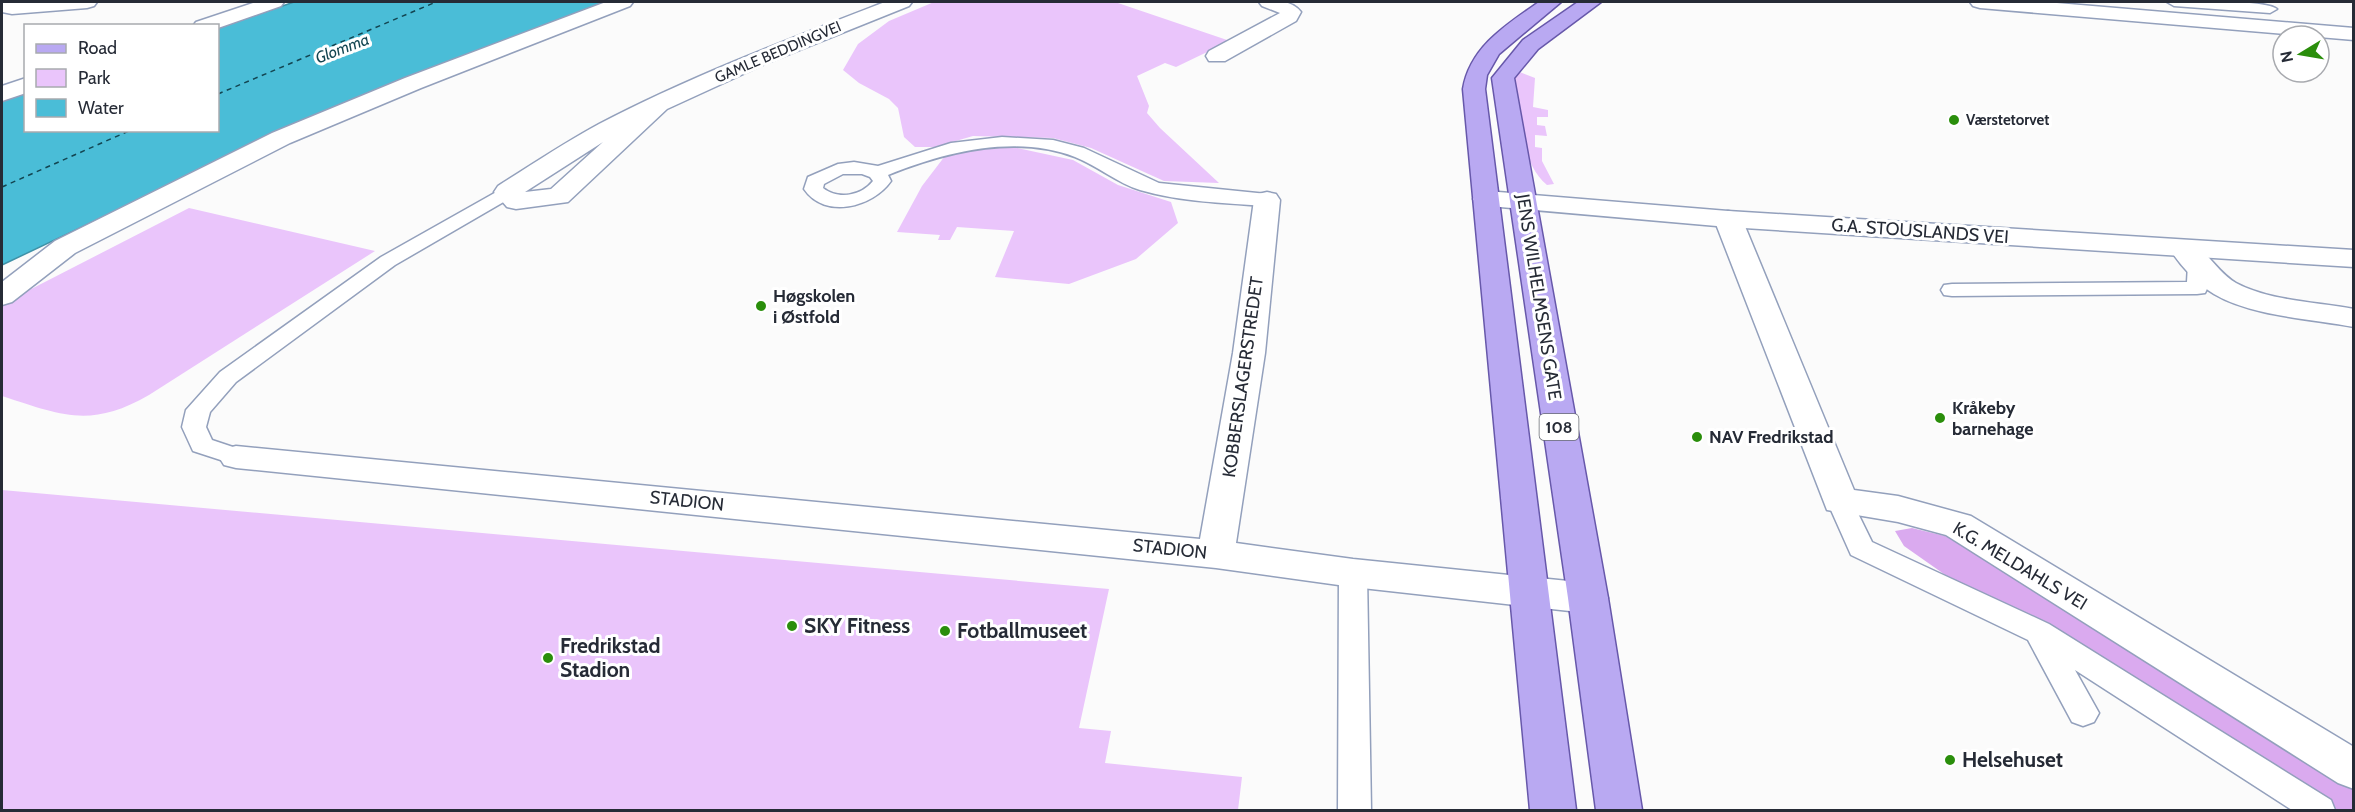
<svg xmlns="http://www.w3.org/2000/svg" width="2355" height="812" font-family="Cabin,sans-serif">
	<rect width="100%" height="100%" fill="#fbfbfb"/>
	<path fill="#eac5fb" d="M934,2H1115L1230,41L1176,67L1165,63L1137,76L1149,106L1147,113L1160,128L1219,183L1164,181L1091,148L1053,138L973,136L935,147H915L904,137L898,108L889,99L859,83L843,70L858,44L889,21Z
		M1517,71L1535,78L1533,107L1548,110V117H1537V125L1545,126L1547,136L1535,135V147L1542,148V161L1554,184L1547,185C1519,161 1520,114 1514,80Z
		M1013,147L1073,160L1118,185L1171,202L1178,223L1136,259L1069,284L995,277L1014,231L957,227L950,240H938L940,235L897,232L922,186L948,152Z
		M189,208L375,251L149,395C90,429 61,415 2,396V304Z
		M2,490L1109,589L1079,728L1111,731L1105,763L1242,777L1238,810H2Z"/>
	<path fill="#daaaef" d="M1912,528L1957,539L2353,777V810H2337L2028,616L1951,579L1904,546L1895,531Z"/>
	<path fill="#4abdd7" stroke="#3f91a7" stroke-width="1.5" d="M294,2H609L303,122L2,265V101L25,92L26,130H218V28Z"/>
	<g fill="none" stroke-linecap="round" stroke-linejoin="round">
		<path stroke="#134551" stroke-width="1.5" stroke-dasharray="5 4.5" stroke-linecap="butt" d="M218,94L436,2
			M2,187L131,130"/>
		<g stroke="#93a0bc" stroke-width="3">
			<path id="service" d="M2167,2C2184,0 2267,0 2277,9L2270,13L2174,6Z
				M1002,137L1053,140L1084,148L1159,183L1267,194L1277,200L1267,206C1225,203 1181,202 1140,190C1117,183 1098,166 1075,157C1015,134 945,152 888,175L891,181C873,207 825,220 804,189L808,177L838,164L854,162L878,166L951,143ZM843,174H862L870,177L873,181C861,196 838,200 823,188L824,184Z
				M507,186L517,192L514,196L395,265L236,382L210,412L206,427L212,440L245,451L249,457L245,463L236,465L193,451L182,427L186,410L220,372L381,257Z
				M2198,258L2205,260C2211,267 2210,285 2205,293L2197,294L1952,296L1944,295L1941,290L1944,285L1952,284L2187,282L2188,264L2191,260Z
				M1840,492L1849,495L1872,542L2049,624L2331,800L2335,810H2292L2075,670L2099,713L2094,722L2083,726L2072,722L2028,640L1851,555L1827,501L1831,495Z
				M1353,563L1363,566L1367,573L1371,810H1338L1339,573L1343,566Z"/>
		</g>
		<g stroke="#93a0bc" stroke-width="3">
			<path id="pedestrian" d="M256,2H284L281,6L218,28V26H193L196,22Z
				M606,2H633L630,6L421,88L290,143L75,253L12,302L2,305V282L55,241L272,133L405,78Z
				M26,78V93L2,101V86Z"/>
		</g>
		<g stroke="#93a0bc" stroke-width="3">
			<path id="minor" d="M2,2H97L94,6L87,8L12,14L2,12Z
				M885,2H912L909,6L767,63L667,109L568,202L516,209L507,207L494,192L498,186C531,165 564,143 599,124C691,76 789,39 885,2ZM603,142L551,189L525,192Z
				M1259,2C1274,0 1292,0 1301,12L1296,21L1225,61H1209L1206,56L1209,51L1280,13L1262,6Z
				M1267,192L1276,194L1280,200L1265,353L1236,543L1353,559L1588,583L1602,588L1608,598L1602,608L1588,613L1353,587L1216,568L236,468L224,465L219,457L224,449L236,446L1200,539L1233,353L1254,200L1258,194Z
				M1728,211L1738,213L1742,219L1854,490L1898,496L1971,516L2354,747V789L2338,783L1946,535L1898,522L1827,510L1714,219L1718,213Z
				M2183,240C2205,245 2216,272 2236,283C2270,301 2316,302 2354,309V327C2311,319 2251,316 2214,294C2197,284 2180,265 2169,248L2173,242Z"/>
		</g>
		<g stroke="#93a0bc" stroke-width="3">
			<path id="tertiary" d="M1970,2H2045L2354,28V40L1980,8L1973,6Z
				M1486,191L1728,211L2354,250V267L1728,227L1477,205L1473,199L1477,193Z"/>
		</g>
		<g stroke="#6758aa" stroke-width="3">
			<path id="primary" d="M1539,2H1561L1499,54L1487,75L1485,89L1576,810H1530L1463,89C1470,47 1506,25 1539,2Z
				M1578,2H1601L1538,49L1514,78L1608,598L1642,810H1596L1568,598L1492,78L1523,40Z"/>
		</g>
		<use href="#service" fill="#fff" fill-rule="evenodd"/>
		<use href="#pedestrian" fill="#fff" fill-rule="evenodd"/>
		<use href="#minor" fill="#fff" fill-rule="evenodd"/>
		<use href="#tertiary" fill="#fff" fill-rule="evenodd"/>
		<use href="#primary" fill="#b9a9f2" fill-rule="evenodd"/>
	</g>
	<g fill="#2a8e0b" stroke="#fff" stroke-width="2">
		<circle cx="1954" cy="120" r="6"/>
		<circle cx="761" cy="306" r="6"/>
		<circle cx="1940" cy="418" r="6"/>
		<circle cx="1697" cy="437" r="6"/>
		<circle cx="792" cy="626" r="6"/>
		<circle cx="945" cy="631" r="6"/>
		<circle cx="548" cy="658" r="6"/>
		<circle cx="1950" cy="760" r="6"/>
	</g>
	<g text-anchor="middle" stroke-width="6" stroke-linejoin="round" paint-order="stroke">
		<g font-size="15" fill="#262b36" stroke="#fff">
			<text transform="translate(778 52) rotate(-23)" y="5">GAMLE BEDDINGVEI</text>
		</g>
		<g font-size="15" font-weight="bold" fill="#262b36" stroke="#fff" text-anchor="start">
			<text x="1966" y="125">Værstetorvet</text>
		</g>
		<g font-size="16" font-style="italic" fill="#134551" stroke="#fff">
			<text transform="translate(342 48) rotate(-21)" y="6">Glomma</text>
		</g>
		<rect fill="#fff" stroke="#676b72" stroke-width="1.5" x="1539.5" y="414" width="39" height="26" rx="4.5"/>
		<g font-size="16" font-weight="bold" fill="#262b36">
			<text x="1559" y="433">108</text>
		</g>
		<g font-size="18" fill="#262b36" stroke="#fff">
			<text transform="translate(1920 231) rotate(4)" y="6">G.A. STOUSLANDS VEI</text>
			<text transform="translate(1539 297) rotate(81)" y="6">JENS WILHELMSENS GATE</text>
			<text transform="translate(1243 377) rotate(-82)" y="6">KOBBERSLAGERSTREDET</text>
			<text transform="translate(687 501) rotate(6)" y="6">STADION</text>
			<text transform="translate(1170 549) rotate(6)" y="6">STADION</text>
			<text transform="translate(2020 566) rotate(31)" y="6">K.G. MELDAHLS VEI</text>
		</g>
		<g font-size="18" font-weight="bold" fill="#262b36" stroke="#fff" text-anchor="start">
			<text x="773" y="302">Høgskolen<tspan x="773" dy="21">i Østfold</tspan></text>
			<text x="1952" y="414">Kråkeby<tspan x="1952" dy="21">barnehage</tspan></text>
			<text x="1709" y="443">NAV Fredrikstad</text>
		</g>
		<g font-size="21" font-weight="bold" fill="#262b36" stroke="#fff" text-anchor="start">
			<text x="804" y="633">SKY Fitness</text>
			<text x="957" y="638">Fotballmuseet</text>
			<text x="560" y="653">Fredrikstad<tspan x="560" dy="24">Stadion</tspan></text>
			<text x="1962" y="767">Helsehuset</text>
		</g>
	</g>
	<rect width="2355" height="812" fill="none" stroke="#262b36" stroke-width="6"/>
	<rect x="24" y="24" width="195" height="108" fill="#ffffff" stroke="#a8aaaf" stroke-width="1.5"/>
	<rect x="36" y="44" width="30" height="9" fill="#b9a9f2" stroke="#a8aaaf" stroke-width="1.5"/>
	<text x="78" y="54" font-size="18" fill="#262b36">Road</text>
	<rect x="36" y="69" width="30" height="18" fill="#eac5fb" stroke="#a8aaaf" stroke-width="1.5"/>
	<text x="78" y="84" font-size="18" fill="#262b36">Park</text>
	<rect x="36" y="99" width="30" height="18" fill="#4abdd7" stroke="#a8aaaf" stroke-width="1.5"/>
	<text x="78" y="114" font-size="18" fill="#262b36">Water</text>
	<g transform="translate(2301 54) rotate(259)"><circle r="28" fill="#ffffff" stroke="#a8aaaf" stroke-width="1.5"/>
	<path d="M0-4.5L10 22L0 15L-10 22Z" fill="#2a8e0b"/>
	<text y="-9" font-size="16" font-weight="bold" text-anchor="middle" fill="#262b36">N</text>
	</g>
</svg>
